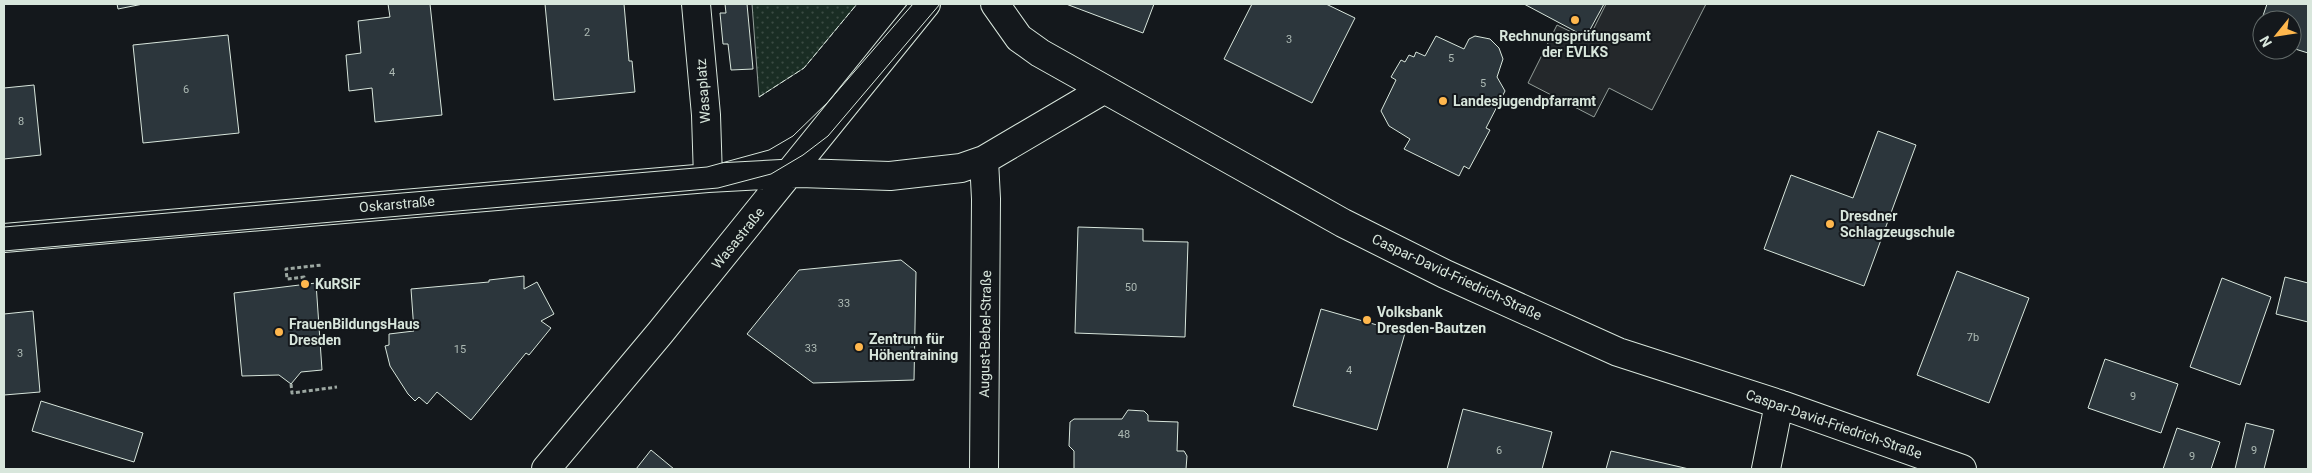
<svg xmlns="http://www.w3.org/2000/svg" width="2312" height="473" font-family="Roboto,sans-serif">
	<defs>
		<pattern id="grass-dots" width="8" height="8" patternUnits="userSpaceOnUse" patternTransform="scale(1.25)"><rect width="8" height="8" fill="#1a2d24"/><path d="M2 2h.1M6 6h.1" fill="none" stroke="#3b4b43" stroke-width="1.8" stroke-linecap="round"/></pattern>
	</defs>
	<rect width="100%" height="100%" fill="#14181c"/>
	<path fill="url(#grass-dots)" stroke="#939e99" d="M752,4H857L804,68L759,97Z"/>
	<path fill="#24282b" stroke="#939e99" d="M1606,4H1706L1652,110L1609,88L1594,117L1528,83L1557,25L1588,40Z"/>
	<path fill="#2c363c" stroke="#d8e6dc" d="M117,4H143L118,9Z
		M388,4H430L442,115L375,122L372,88L349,91L346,55L361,53L358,21L390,17Z
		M545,4H624L629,61H632L635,92L554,100Z
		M725,4H747L753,69L731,70L728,44H723L720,13H726Z
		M1066,4H1154L1143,33Z
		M1252,4H1326L1355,18L1312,103L1224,59Z
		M1524,4H1604L1586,37Z
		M2267,4H2308V53L2292,48V20H2262V38L2256,36Z
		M228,35L239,133L143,143L133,45Z
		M1436,36L1464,49L1469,39L1475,36L1490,39L1499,48L1503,59L1497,77L1505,91L1486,128L1490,130L1469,169L1464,166L1459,176L1404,149L1410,139L1389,126L1381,111L1396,80L1391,77L1401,60L1405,62L1409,55L1414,57L1416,52L1425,56Z
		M34,85L41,155L4,159V88Z
		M1878,131L1916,145L1864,286L1764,249L1791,175L1853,198Z
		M1078,227L1143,229V241L1188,242L1185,337L1075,333Z
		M901,260L916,272L914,380L813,383L747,334L799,270Z
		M1957,271L2029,298L1989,403L1917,375Z
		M524,276V289L537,282L554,314L541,321L551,328L529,355L526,353L471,420L437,392L427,404L419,397L415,401L408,394L390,366L385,346L389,345V334L414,331L411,289L489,282V280Z
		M2285,277L2308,283V322L2276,314Z
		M2222,278L2271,297L2240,385L2190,367Z
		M316,283L322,370L301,372L291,384L279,375L242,376L234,293Z
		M1321,309L1405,333L1377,430L1293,406Z
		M33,311L40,392L4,395V314Z
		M2105,359L2178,384L2161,433L2088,408Z
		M41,401L143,433L134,462L32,431Z
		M1463,409L1552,432L1542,469H1447Z
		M1128,410L1144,411L1148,415V421L1178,422L1177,451H1184L1187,456L1186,469H1074V451L1069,446L1070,422L1074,419H1122Z
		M2246,423L2274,430L2264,469H2235Z
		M2177,428L2220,442L2211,469H2163Z
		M651,450L674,469H636Z
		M1611,451L1689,469H1606Z"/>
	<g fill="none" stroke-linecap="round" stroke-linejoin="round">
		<g stroke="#d8e6dc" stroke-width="30">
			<path id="minor" d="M696,4L706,115L708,178
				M995,4L1019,38L1040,53L1343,223L1445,274L1618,352L1779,404L1962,469
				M4,238L708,178L800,173L890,176L961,168L984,160L1103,90
				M546,469L660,333L926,4
				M984,469L986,199L984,160
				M1766,469L1779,404"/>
		</g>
		<path stroke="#9da8a2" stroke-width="3" stroke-dasharray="4 2.5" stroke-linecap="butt" d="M305,284L304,277L287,279L286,269L322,265
			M291,384L292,393L337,387"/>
		<use href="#minor" stroke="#14181c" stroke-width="28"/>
		<path stroke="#d8e6dc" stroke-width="1" d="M4,227L707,167L769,150L793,136L828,102L913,4
			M4,251L718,188L771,174L803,155L828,136L940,4"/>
		<path stroke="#d8e6dc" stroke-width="1" stroke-dasharray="6 2.5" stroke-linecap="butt" d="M759,97L804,68L857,4"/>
	</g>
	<g fill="#ffb74d" stroke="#14181c" stroke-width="2">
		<circle cx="1575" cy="20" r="5"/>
		<circle cx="1443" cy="101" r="5"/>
		<circle cx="1830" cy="224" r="5"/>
		<circle cx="305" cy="284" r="5"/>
		<circle cx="1367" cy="320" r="5"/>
		<circle cx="279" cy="332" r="5"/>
		<circle cx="859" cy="347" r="5"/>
	</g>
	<g text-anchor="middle" stroke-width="4" stroke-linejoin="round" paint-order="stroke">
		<g font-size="11" fill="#adbab4">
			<text x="587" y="36">2</text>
			<text x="1289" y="43">3</text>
			<text x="1451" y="62">5</text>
			<text x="392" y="76">4</text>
			<text x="1483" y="87">5</text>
			<text x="186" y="93">6</text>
			<text x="21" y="125">8</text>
			<text x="1131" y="291">50</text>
			<text x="844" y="307">33</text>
			<text x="1973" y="341">7b</text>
			<text x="811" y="352">33</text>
			<text x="460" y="353">15</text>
			<text x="20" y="357">3</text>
			<text x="1349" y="374">4</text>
			<text x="2133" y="400">9</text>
			<text x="1124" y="438">48</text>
			<text x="1499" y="454">6</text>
			<text x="2254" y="454">9</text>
			<text x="2192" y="460">9</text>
		</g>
		<g font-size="14" font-weight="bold" fill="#d8e6dc" stroke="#14181c" text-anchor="start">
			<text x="1575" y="41" text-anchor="middle">Rechnungsprüfungsamt<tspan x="1575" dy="16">der EVLKS</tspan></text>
			<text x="1453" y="106">Landesjugendpfarramt</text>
			<text x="1840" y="221">Dresdner<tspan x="1840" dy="16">Schlagzeugschule</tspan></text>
			<text x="315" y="289">KuRSiF</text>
			<text x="1377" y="317">Volksbank<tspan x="1377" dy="16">Dresden-Bautzen</tspan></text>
			<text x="289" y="329">FrauenBildungsHaus<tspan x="289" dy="16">Dresden</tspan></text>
			<text x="869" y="344">Zentrum für<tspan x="869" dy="16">Höhentraining</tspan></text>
		</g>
		<g font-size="14" fill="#d8e6dc" stroke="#14181c">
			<text transform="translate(703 91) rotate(-94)" y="5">Wasaplatz</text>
			<text transform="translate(397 204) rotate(-5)" y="5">Oskarstraße</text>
			<text transform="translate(738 238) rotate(-51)" y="5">Wasastraße</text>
			<text transform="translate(1457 277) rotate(25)" y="5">Caspar-David-Friedrich-Straße</text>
			<text transform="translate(985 334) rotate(-89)" y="5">August-Bebel-Straße</text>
			<text transform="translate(1834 424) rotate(19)" y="5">Caspar-David-Friedrich-Straße</text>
		</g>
	</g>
	<rect width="2312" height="473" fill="none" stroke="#d8e6dc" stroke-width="10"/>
	<g transform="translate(2277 35) rotate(240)"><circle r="24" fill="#14181c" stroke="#626a69"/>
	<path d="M0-4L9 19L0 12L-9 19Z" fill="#ffb74d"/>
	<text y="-8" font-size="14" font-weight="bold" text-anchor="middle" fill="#d8e6dc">N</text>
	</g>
</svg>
